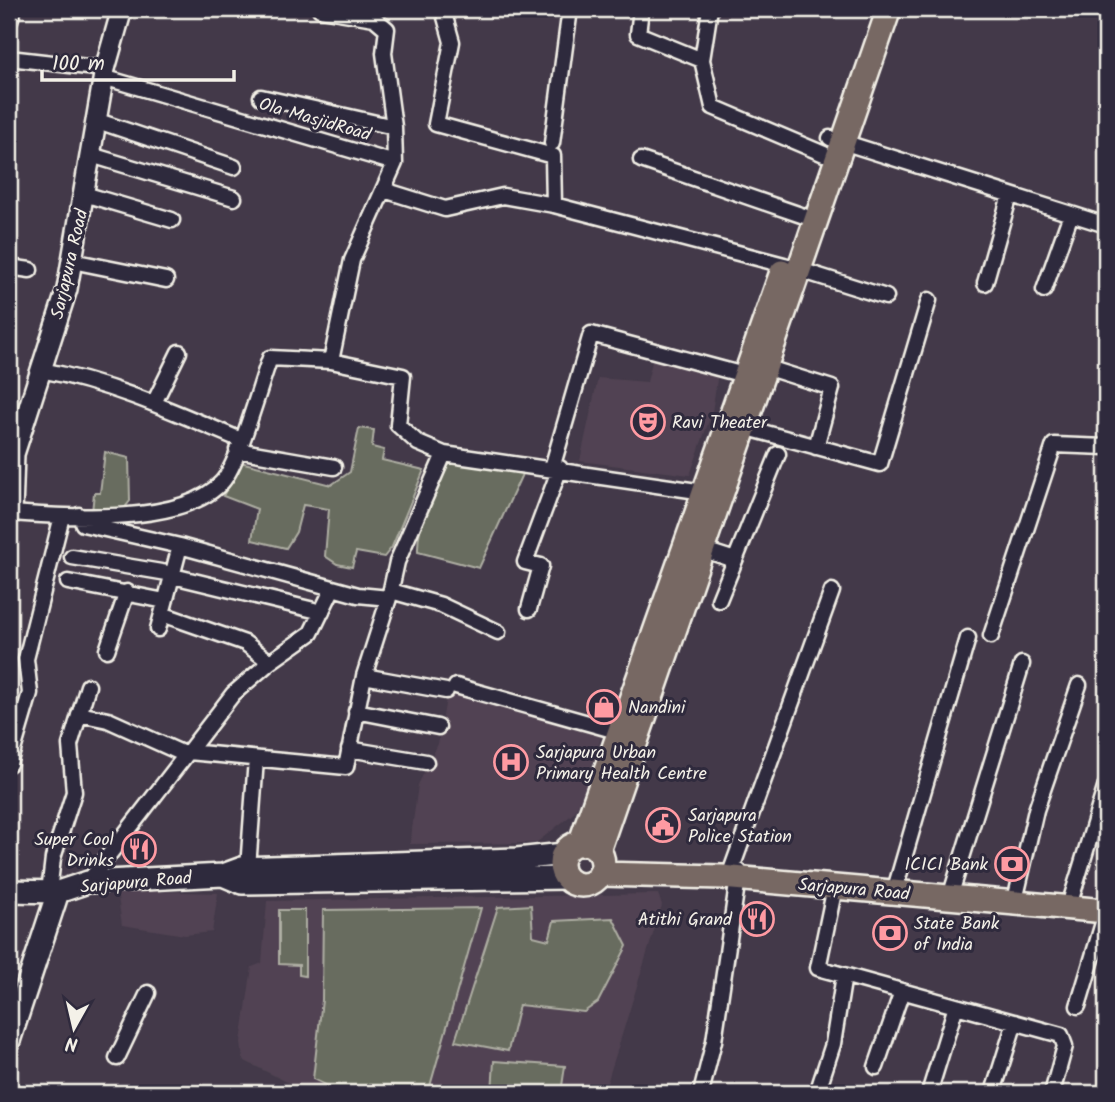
<svg xmlns="http://www.w3.org/2000/svg" width="1115" height="1102" font-family="Kalam,sans-serif">
	<rect width="100%" height="100%" fill="#433949"/>
	<filter id="ink" filterUnits="userSpaceOnUse"><feTurbulence type="fractalNoise" baseFrequency=".0143" numOctaves="2"/><feDisplacementMap in="SourceGraphic" scale="14" xChannelSelector="R" yChannelSelector="G"/><feConvolveMatrix kernelMatrix="1 2 1 2 8 2 1 2 1" color-interpolation-filters="sRGB"/></filter>
	<g filter="url(#ink)">
		<path fill="#514352" d="M653,358L718,373L712,412L690,475L580,461L598,378L647,382Z
			M448,688L603,731L582,797L574,813L536,843L410,844L418,785L438,744Z
			M117,890L218,893L212,932L185,935L122,925Z
			M658,894L662,905L604,1093H309L243,1060L241,1042L252,967L262,963L267,901Z"/>
		<path fill="#686c5e" stroke="#aeaea3" stroke-width="2" d="M359,428L374,430L372,447L384,450L382,460L424,470L392,547L384,557L356,552L352,567L337,564L325,556L329,509L303,505L296,532L286,548L252,540L257,509L223,496L240,462L331,485L350,472Z
			M105,452L129,458L130,501L122,511L92,512L94,493H100Z
			M451,462L523,472L479,568L418,552C417,525 433,483 451,462Z
			M531,905L533,936L549,940L554,921L613,918L627,946L598,1002L584,1012L519,1005L508,1051L455,1041L498,907Z
			M481,908L428,1093H342L313,1079L322,1000L323,910Z
			M279,910H305V976L299,975V965L279,964Z
			M494,1061L565,1066L561,1093H492Z"/>
		<g fill="none" stroke-linecap="round" stroke-linejoin="round">
			<g stroke="#f4f1e8" stroke-width="19">
				<path id="minor" d="M320,9L374,18L387,29L384,53L394,127L395,163L352,260L331,361
					M447,9L445,17L452,42L436,124L553,156L554,205
					M641,9L638,34L702,60
					M710,9L702,60L713,107L824,154
					M9,23L14,9
					M9,58L105,69
					M103,77L395,163
					M261,97L394,127
					M98,121L234,167
					M830,138L1106,225
					M552,143L570,9
					M91,155L234,198
					M641,160L804,216
					M384,190L445,209L503,196L554,205L784,265L886,297
					M84,194L172,220
					M72,261L166,280
					M9,267L30,270
					M985,283L1010,195
					M1044,290L1071,214
					M765,367L832,388L816,447
					M41,370C111,383 175,412 241,440
					M154,403L179,352
					M744,427L880,464L929,300
					M237,450L334,467
					M552,468L591,334L744,375
					M12,513C68,517 182,526 222,482C239,463 260,385 270,358L331,361L403,376L398,425L418,443L444,454L704,492
					M79,515L83,524L180,546L358,595L389,598
					M701,549L735,560
					M72,557L173,574
					M173,576L322,612
					M68,582L165,601
					M391,591L441,605L498,632
					M719,600L778,454
					M529,609L541,566L525,562L560,468
					M162,614L245,643L270,662
					M158,629L180,546
					M991,636L1054,445L1106,447
					M107,650L127,592
					M364,676L446,691
					M456,686L620,732
					M356,711L438,727
					M79,714L108,720L186,755
					M349,749L426,762
					M189,752L346,767L364,676L389,598L397,562L444,454
					M9,764L30,693L26,659L62,516
					M248,868L256,759
					M732,868L832,591
					M88,882L233,694L270,662L311,633L333,588
					M897,882L968,638
					M835,887L818,968L1061,1035L1065,1046L1052,1093
					M953,887L1022,664
					M49,892L53,858L74,792L70,745L88,686
					M1017,892L1036,810L1079,685
					M1072,896L1106,785
					M1078,1006L1106,913
					M117,1058L148,993
					M876,1067L902,991
					M994,1089L1015,1022
					M930,1090L956,1006
					M701,1093L714,1041L739,871
					M817,1093L833,1044L844,975"/>
			</g>
			<g stroke="#f4f1e8" stroke-width="24">
				<path id="tertiary" d="M9,513H12L14,454L67,289L105,69L122,9"/>
			</g>
			<g stroke="#f4f1e8" stroke-width="26">
				<path id="secondary" d="M223,875L242,883L567,878
					M9,891L58,892L88,882L223,875L242,868L517,859L564,854
					M9,1041L58,892"/>
			</g>
			<g stroke="#f4f1e8" stroke-width="28">
				<path id="primary" d="M561 864a21 21 0 1 1 42 0a21 21 0 1 1-42 0Z
					M580,844L782,272
					M598,851L889,9
					M600,874L722,877L1106,911"/>
			</g>
			<use href="#minor" stroke="#2f2a3d" stroke-width="14"/>
			<use href="#tertiary" stroke="#2f2a3d" stroke-width="19"/>
			<use href="#secondary" stroke="#2f2a3d" stroke-width="21"/>
			<use href="#primary" stroke="#776864" stroke-width="23"/>
		</g>
	</g>
	<defs>
		<g id="theatre-ring" transform="scale(1.75)"><circle r="9.5" fill="#2f2a3d" stroke="#ff9aa2" stroke-width="1.5"/><path d="M-5-5.5Q0-4 5-5.5V0Q5 5 0 6Q-5 5-5 0ZM-3.3-2.5H-1v1.5H-3.3ZM1-2.5H3.3v1.5H1ZM-2.8 1Q0 5.5 2.8 1Z" fill="#ff9aa2"/></g>
		<g id="shop-ring" transform="scale(1.75)"><circle r="9.5" fill="#2f2a3d" stroke="#ff9aa2" stroke-width="1.5"/><path d="M-5-2.5h2.3a2.7 3.5 0 0 1 5.4 0H5L5.5 6h-11ZM-1.5-2.5h3a1.5 2.3 0 0 0-3 0Z" fill="#ff9aa2"/></g>
		<g id="hospital-ring" transform="scale(1.75)"><circle r="9.5" fill="#2f2a3d" stroke="#ff9aa2" stroke-width="1.5"/><path d="M-5-5h3v3.5h4V-5h3V5h-3V1.5h-4V5h-3Z" fill="#ff9aa2"/></g>
		<g id="civic-ring" transform="scale(1.75)"><circle r="9.5" fill="#2f2a3d" stroke="#ff9aa2" stroke-width="1.5"/><path d="M-.6-6.5H3V-4.5H.6V-3L4-1V1h2V6H-6V1h2V-1L-.6-3ZM-1.2 2.5V6h2.4V2.5Z" fill="#ff9aa2"/></g>
		<g id="restaurant-ring" transform="scale(1.75)"><circle r="9.5" fill="#2f2a3d" stroke="#ff9aa2" stroke-width="1.5"/><path d="M-5-6h1v4h1v-4h1v4h1v-4h1v5L-1.5 .5V6h-2V.5L-5-1ZM5-6V6H3V1.5H1.5Q1.5-4 5-6Z" fill="#ff9aa2"/></g>
		<g id="bank-ring" transform="scale(1.75)"><circle r="9.5" fill="#2f2a3d" stroke="#ff9aa2" stroke-width="1.5"/><path d="M-6-4H6V4H-6ZM0-2.3a2.3 2.3 0 1 0 0 4.6a2.3 2.3 0 1 0 0-4.6Z" fill="#ff9aa2"/></g>
	</defs>
	<g fill-rule="evenodd">
		<use href="#theatre-ring" x="648" y="422"/>
		<use href="#shop-ring" x="604" y="707"/>
		<use href="#hospital-ring" x="511" y="762"/>
		<use href="#civic-ring" x="663" y="825"/>
		<use href="#restaurant-ring" x="139" y="849"/>
		<use href="#bank-ring" x="1012" y="864"/>
		<use href="#restaurant-ring" x="757" y="919"/>
		<use href="#bank-ring" x="890" y="933"/>
	</g>
	<g text-anchor="middle" stroke-width="6" stroke-linejoin="round" paint-order="stroke">
		<g font-size="18" fill="#f4f1e8" stroke="#2f2a3d">
			<text transform="translate(315 119) rotate(16)" y="6">Ola MasjidRoad</text>
			<text transform="translate(69 264) rotate(-77)" y="6">Sarjapura Road</text>
			<text transform="translate(136 882) rotate(-5)" y="6">Sarjapura Road</text>
			<text transform="translate(854 889) rotate(5)" y="6">Sarjapura Road</text>
		</g>
		<g font-size="18" fill="#f4f1e8" stroke="#2f2a3d" text-anchor="start">
			<text x="672" y="428">Ravi Theater</text>
			<text x="628" y="713">Nandini</text>
			<text x="536" y="758">Sarjapura Urban<tspan x="536" dy="21">Primary Health Centre</tspan></text>
			<text x="688" y="821">Sarjapura<tspan x="688" dy="21">Police Station</tspan></text>
			<text x="114" y="845" text-anchor="end">Super Cool<tspan x="114" dy="21">Drinks</tspan></text>
			<text x="988" y="870" text-anchor="end">ICICI Bank</text>
			<text x="732" y="925" text-anchor="end">Atithi Grand</text>
			<text x="914" y="929">State Bank<tspan x="914" dy="21">of India</tspan></text>
		</g>
	</g>
	<rect width="1115" height="1102" fill="none" stroke="#2f2a3d" stroke-width="35"/>
	<rect x="18" y="18" width="1080" height="1067" fill="none" stroke="#f4f1e8" stroke-width="2.5" filter="url(#ink)"/>
	<g transform="translate(74 1028) rotate(188)" stroke="#2f2a3d" stroke-width="5" paint-order="stroke">
	<path d="M0-5L12 26L0 18L-12 26Z" fill="#f4f1e8"/>
	<text y="-10" font-size="19" font-weight="bold" text-anchor="middle" fill="#f4f1e8">N</text>
	</g>
	<path d="M42 70v10h192v-10" fill="none" stroke="#f4f1e8" stroke-width="3.5"/>
	<text x="52" y="70" font-size="21" fill="#f4f1e8" stroke="#2f2a3d" stroke-width="5" paint-order="stroke">100 m</text>
</svg>
